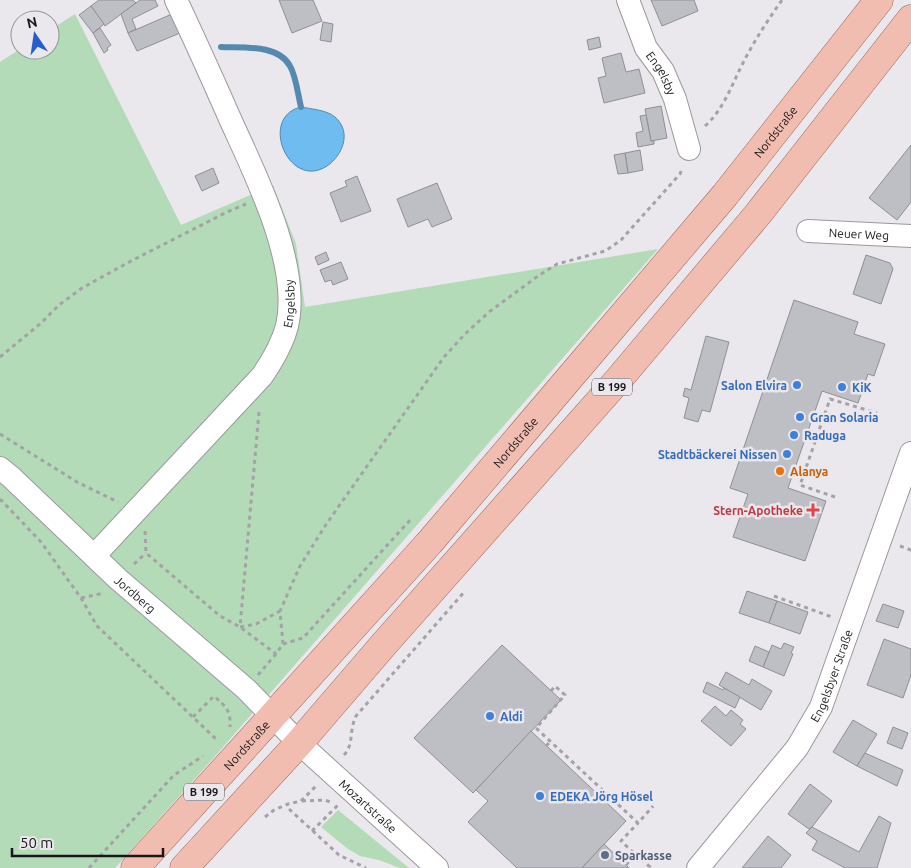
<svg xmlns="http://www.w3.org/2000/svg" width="911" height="868" font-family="Ubuntu,sans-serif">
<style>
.green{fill:#b3dbb7}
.water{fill:#6ebcf0;stroke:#548ab0}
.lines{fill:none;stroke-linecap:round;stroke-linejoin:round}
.stream{stroke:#548ab0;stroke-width:6}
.building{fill:#bebec5;stroke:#8f9096}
.minor-casing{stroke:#9c989e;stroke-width:24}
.primary-casing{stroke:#a0665a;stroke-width:29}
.path{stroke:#a5a2a7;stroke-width:3;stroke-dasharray:4 4;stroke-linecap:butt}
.minor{stroke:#fff;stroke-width:22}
.primary{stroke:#f2bdb1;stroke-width:28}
.shop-dot{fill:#3f7fe0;stroke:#eae7ed;stroke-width:2}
.food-dot{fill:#e8710a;stroke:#eae7ed;stroke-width:2}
.health-dot{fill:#e0444e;stroke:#eae7ed;stroke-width:2}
.service-dot{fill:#5c6f8a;stroke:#eae7ed;stroke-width:2}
.labels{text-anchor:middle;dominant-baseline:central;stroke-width:5;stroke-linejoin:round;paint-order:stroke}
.shield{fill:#eae7ed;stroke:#585559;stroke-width:1}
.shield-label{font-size:11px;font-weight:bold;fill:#191719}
.street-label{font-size:12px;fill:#191719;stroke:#eae7ed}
.shop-label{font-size:12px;font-weight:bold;fill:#366cbe;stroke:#eae7ed;text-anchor:start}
.food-label{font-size:12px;font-weight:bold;fill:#c56008;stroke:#eae7ed;text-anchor:start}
.health-label{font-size:12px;font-weight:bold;fill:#be3a42;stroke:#eae7ed;text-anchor:end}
.service-label{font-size:12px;font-weight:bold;fill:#4e5e75;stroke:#eae7ed;text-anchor:start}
</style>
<rect width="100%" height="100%" fill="#eae7ed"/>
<g class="green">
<path d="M75,14L181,225L273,185L296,244L305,307L658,249L217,754L115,868H0V62L20,49L50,50V30Z"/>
<path d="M338,810L409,868H400L379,860L360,856L348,849L321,827Z"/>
</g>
<path class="water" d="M301,107C311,109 327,110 335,117C352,132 343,155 327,166C289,191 258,117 301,107Z"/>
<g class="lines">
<path class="stream" d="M221,47C243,48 278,44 290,66C296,76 298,95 301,107"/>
</g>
<g class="building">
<path d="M99,0H133L136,3L105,26L91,6Z"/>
<path d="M140,0H155L158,6L132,19L136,29L128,33L121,14Z"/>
<path d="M279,0H313L322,21L292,33Z"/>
<path d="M651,0H694L698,11L662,26Z"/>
<path d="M91,6L104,24L93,33L79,15Z"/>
<path d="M172,14L180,33L137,51L128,33Z"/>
<path d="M323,22L333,24L331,42L320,40Z"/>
<path d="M100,28L111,45L107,48L108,50L104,53L93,33Z"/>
<path d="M599,37L601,47L589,50L587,40Z"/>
<path d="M621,53L626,72L639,69L645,93L604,103L598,78L606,76L602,58Z"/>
<path d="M661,106L667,138L651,141L645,109Z"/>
<path d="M646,115L651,141H654V144L638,147L636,133L643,131L640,116Z"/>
<path d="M911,145V202L897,220L869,198Z"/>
<path d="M640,150L643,170L628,173L625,153Z"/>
<path d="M625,153L628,173L618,174L614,155Z"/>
<path d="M213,168L219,183L202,191L195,176Z"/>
<path d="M357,176L371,211L341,222L330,193L347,186L345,181Z"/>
<path d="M437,183L452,219L432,227L428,219L408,227L397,199Z"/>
<path d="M326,252L329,260L318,265L315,257Z"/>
<path d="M866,255L890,263L893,269L881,304L853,294Z"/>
<path d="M341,262L348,279L333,285L331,280L325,282L320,270Z"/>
<path d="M794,300L858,322L854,334L885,344L874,376L868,374L858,403L822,391L788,488L826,501L805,561L733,537L748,494L730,488Z"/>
<path d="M706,336L729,342L710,412L702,410L698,422L684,418L689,398L683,396L685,388L691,390Z"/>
<path d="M747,591L777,601L769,623L739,613Z"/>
<path d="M777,601L808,612L800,634L769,623Z"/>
<path d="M883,604L904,611L898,628L876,621Z"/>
<path d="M884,639L911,649V675L903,698L867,685Z"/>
<path d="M784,643L794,647L791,653L793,654L784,676L763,667L772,645L781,649Z"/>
<path d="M502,645L561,700L473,793L414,738Z"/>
<path d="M755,646L769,652L763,667L749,661Z"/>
<path d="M726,672L749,685L752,679L772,691L761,710L719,685Z"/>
<path d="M707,682L723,690L724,688L740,697L735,708L703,692Z"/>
<path d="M715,706L726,716L731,710L743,720L740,724L746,729L731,746L701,721Z"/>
<path d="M853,720L877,734L857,766L833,752Z"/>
<path d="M893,727L908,733L902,749L887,743Z"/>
<path d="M531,731L626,821L582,868H517L468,822L488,801L476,790Z"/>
<path d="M865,753L903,770L897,786L857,766Z"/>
<path d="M810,784L832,801L812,827L809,829L788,814Z"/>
<path d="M879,816L891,823L877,868H845L812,850L817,841L806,833L812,827L859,852Z"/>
<path d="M768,836L791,855L781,868H742Z"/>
<path d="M604,844L626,865L629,868H582Z"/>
</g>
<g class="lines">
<g class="minor-casing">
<g id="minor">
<path id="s1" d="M628,0L646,48L663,71L675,99L689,149"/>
<path id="s2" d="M808,231L911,236"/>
<path id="s3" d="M0,468L11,477L118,579L246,689L299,743L437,868"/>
<path id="s4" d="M94,556L262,376C273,360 282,345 287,326C301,265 256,176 231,121C213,80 195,40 176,0"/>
<path id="s5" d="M698,868L797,748L821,707L911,453"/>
</g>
</g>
<g class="primary-casing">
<g id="primary">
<path id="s6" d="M135,868L430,542L725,195L879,0"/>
<path d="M184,868L299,743L385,643L619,379L758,214L911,19"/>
</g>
</g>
<g class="path">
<path d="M705,126C724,109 731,86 743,63C754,41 768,20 782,0"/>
<path d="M0,357L40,324L59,305L82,288L131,261L227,212L246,204"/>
<path d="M259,412L240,627L256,624L280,611"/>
<path d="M0,434L77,482L118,502"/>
<path d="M835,497L800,485L830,399L877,413"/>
<path d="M0,499L41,542L81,598L97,626L217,740"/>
<path d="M145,531L146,553L220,616L240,627L276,654"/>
<path d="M900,546L911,550"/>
<path d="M134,564L146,553"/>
<path d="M774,596L832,617"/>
<path d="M81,598L104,593"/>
<path d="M283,644L303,638L411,519"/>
<path d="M258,675L276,654L283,644L280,611L300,566L327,523L444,357L465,334L489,312L538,276L557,264L605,251L621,240L680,174L682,169"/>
<path d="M551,691L555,686L565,695L536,728L638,823L653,806"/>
<path d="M193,717L214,696C226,707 231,710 230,727"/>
<path d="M546,746L550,742"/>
<path d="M344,755C354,745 349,730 356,716L465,591"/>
<path d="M302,801L325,800L333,803"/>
<path d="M289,809L339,855L366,868"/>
<path d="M265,817L274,810L288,804L301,801L316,786"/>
<path d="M312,831L338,805"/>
<path d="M635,854L650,867V868"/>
<path d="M626,865L635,854L621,841L638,823"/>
<path d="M89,868L174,775L203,756"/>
</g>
<use href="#minor" class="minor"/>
<use href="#primary" class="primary"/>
</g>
<g class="shop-dot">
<circle cx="797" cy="385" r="5"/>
<circle cx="842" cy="387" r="5"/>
<circle cx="800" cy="417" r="5"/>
<circle cx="794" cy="435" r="5"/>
<circle cx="787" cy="454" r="5"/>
<circle cx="490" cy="716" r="5"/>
<circle cx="540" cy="796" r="5"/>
</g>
<circle class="food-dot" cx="780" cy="471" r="5"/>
<path class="health-dot" d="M810.5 502.5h5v5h5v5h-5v5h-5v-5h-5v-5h5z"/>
<circle class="service-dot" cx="605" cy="855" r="5"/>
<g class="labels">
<g class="shield">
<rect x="592" y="378.5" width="40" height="17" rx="4"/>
<rect x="184" y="783.5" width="40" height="17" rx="4"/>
</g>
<g class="shield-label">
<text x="612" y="387">B 199</text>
<text x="204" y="792">B 199</text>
</g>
<g class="street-label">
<text stroke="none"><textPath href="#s1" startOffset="81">Engelsby</textPath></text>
<text stroke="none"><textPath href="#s6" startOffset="976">Nordstraße</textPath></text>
<text stroke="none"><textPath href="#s2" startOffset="51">Neuer Weg</textPath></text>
<text stroke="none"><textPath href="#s4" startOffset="325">Engelsby</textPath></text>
<text stroke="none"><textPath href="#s6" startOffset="571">Nordstraße</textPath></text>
<text stroke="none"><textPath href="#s3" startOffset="185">Jordberg</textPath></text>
<text stroke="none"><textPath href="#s5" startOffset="236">Engelsbyer Straße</textPath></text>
<text stroke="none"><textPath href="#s6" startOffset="166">Nordstraße</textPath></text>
<text stroke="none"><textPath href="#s3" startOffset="500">Mozartstraße</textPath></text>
</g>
<g class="shop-label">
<text x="787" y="385" text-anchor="end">Salon Elvira</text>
<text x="852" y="387">KiK</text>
<text x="810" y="417">Gran Solaria</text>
<text x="804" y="435">Raduga</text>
<text x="777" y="454" text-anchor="end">Stadtbäckerei Nissen</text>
<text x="500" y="716">Aldi</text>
<text x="550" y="796">EDEKA Jörg Hösel</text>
</g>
<g class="food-label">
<text x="790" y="471">Alanya</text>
</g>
<g class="health-label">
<text x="803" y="510">Stern-Apotheke</text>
</g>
<g class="service-label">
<text x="615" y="855">Sparkasse</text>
</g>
</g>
<g transform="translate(35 35) rotate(347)"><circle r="24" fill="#eae7ed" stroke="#969498"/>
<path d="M0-4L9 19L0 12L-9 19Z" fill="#295cca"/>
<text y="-8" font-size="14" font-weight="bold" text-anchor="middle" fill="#191719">N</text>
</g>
<path d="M12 848v8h151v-8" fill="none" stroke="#191719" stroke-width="2.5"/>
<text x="20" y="848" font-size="15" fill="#191719" stroke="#eae7ed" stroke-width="4" paint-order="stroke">50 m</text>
</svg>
